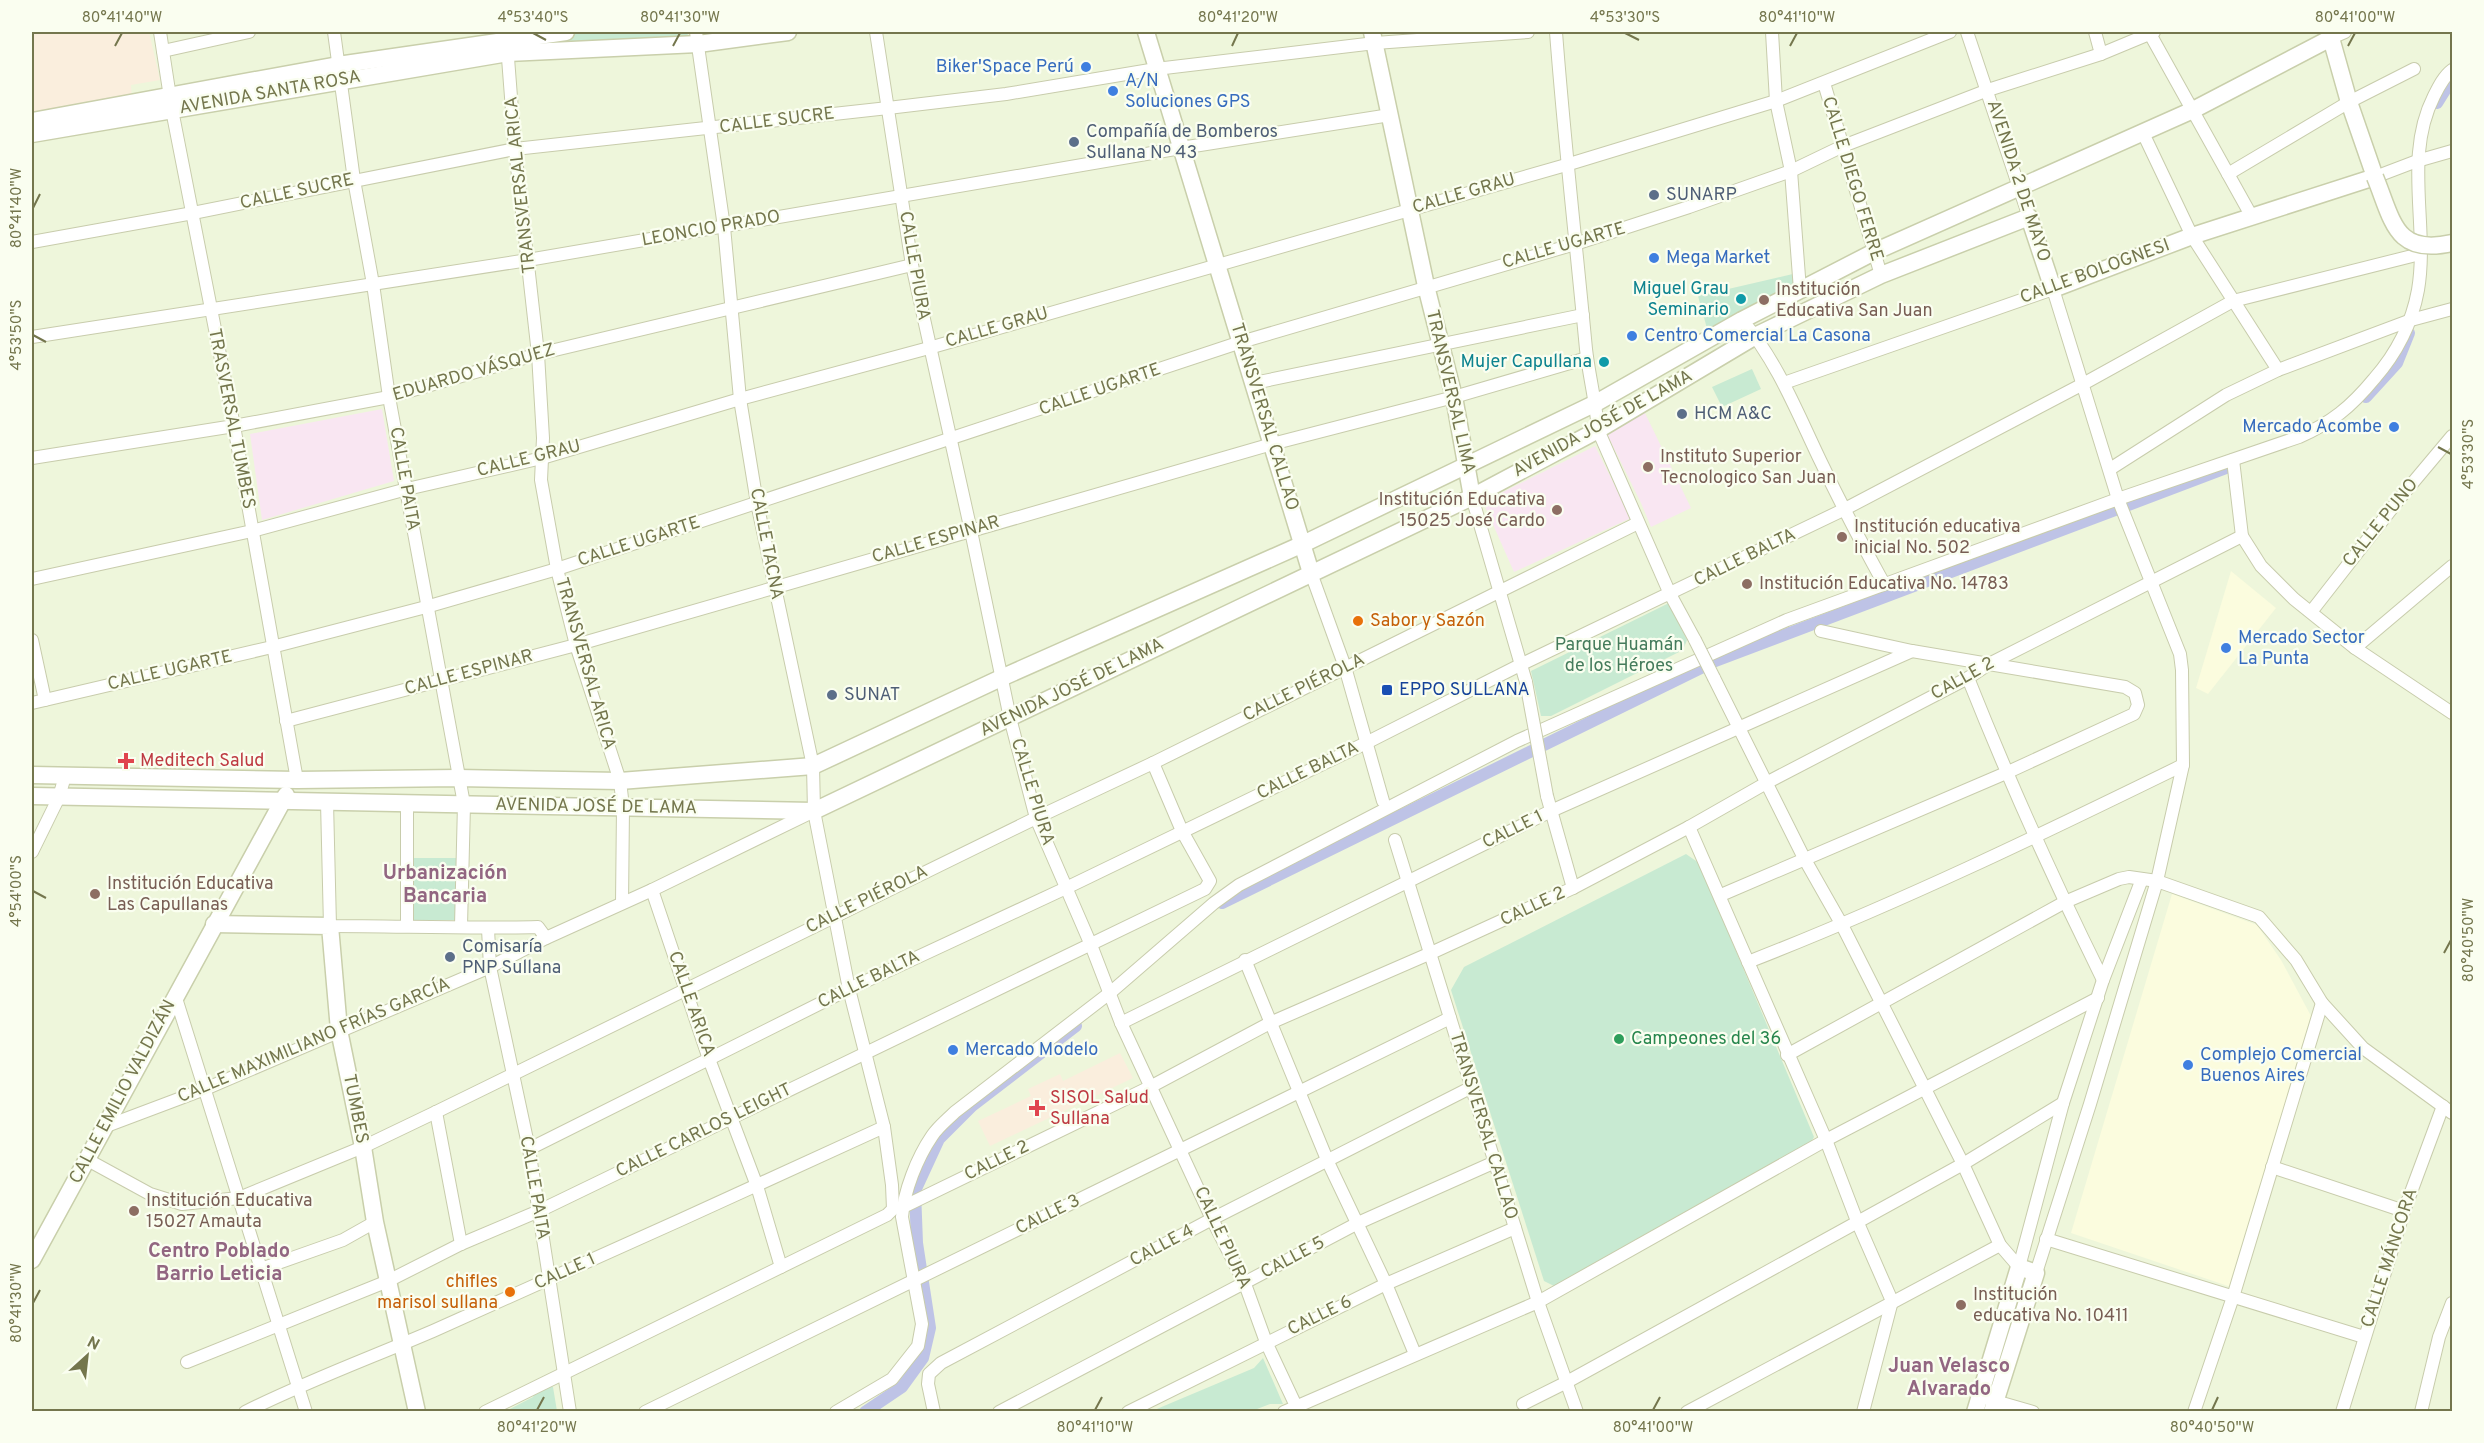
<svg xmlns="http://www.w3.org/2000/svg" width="2484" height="1443" font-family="Overpass,sans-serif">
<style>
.residential{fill:#eef6db}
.commercial{fill:#fbfcde}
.education{fill:#f9e6f2}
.medical{fill:#faeedd}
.green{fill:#c8ead2}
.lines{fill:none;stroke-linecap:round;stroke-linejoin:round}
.canal{stroke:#bec3e6;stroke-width:12}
.street-casing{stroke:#c8ccac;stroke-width:14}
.secondary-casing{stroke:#c9cfab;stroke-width:19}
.street{stroke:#fff;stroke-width:12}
.secondary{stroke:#fff;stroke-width:16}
.street-bridge-casing{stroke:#c8ccac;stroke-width:14;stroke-linecap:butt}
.secondary-bridge-casing{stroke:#c9cfab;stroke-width:19;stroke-linecap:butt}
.street-bridge{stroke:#fff;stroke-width:12}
.secondary-bridge{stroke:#fff;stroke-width:16}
.ticks{fill:none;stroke:#74764d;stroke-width:2}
.shop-dot{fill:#3f7fe0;stroke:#fafef0;stroke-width:2}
.service-dot{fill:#5c6f8a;stroke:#fafef0;stroke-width:2}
.culture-dot{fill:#0f9aa8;stroke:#fafef0;stroke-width:2}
.education-dot{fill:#8d6e63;stroke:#fafef0;stroke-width:2}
.food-dot{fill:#e8710a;stroke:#fafef0;stroke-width:2}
.transit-dot{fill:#1a4fb4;stroke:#fafef0;stroke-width:2}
.health-dot{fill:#e0444e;stroke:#fafef0;stroke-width:2}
.leisure-dot{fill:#2e9e5b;stroke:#fafef0;stroke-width:2}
.labels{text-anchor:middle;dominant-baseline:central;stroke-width:4.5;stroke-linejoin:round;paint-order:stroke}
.shop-label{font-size:18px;fill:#366cbe;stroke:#fafef0;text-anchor:start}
.street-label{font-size:18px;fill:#74764d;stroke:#fafef0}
.service-label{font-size:18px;fill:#4e5e75;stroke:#fafef0;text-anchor:start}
.culture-label{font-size:18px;fill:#0d838f;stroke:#fafef0;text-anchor:end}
.education-label{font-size:18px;fill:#785e54;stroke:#fafef0;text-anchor:start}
.food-label{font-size:18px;fill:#c56008;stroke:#fafef0;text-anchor:start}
.park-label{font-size:18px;fill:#457c5c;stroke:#fafef0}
.transit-label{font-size:18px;fill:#164399;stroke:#fafef0;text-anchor:start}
.health-label{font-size:18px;fill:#be3a42;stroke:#fafef0;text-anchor:start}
.leisure-label{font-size:18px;fill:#27864d;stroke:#fafef0;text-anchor:start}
.neighbourhood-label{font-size:20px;font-weight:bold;fill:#926681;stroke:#fafef0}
.neatline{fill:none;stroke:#74764d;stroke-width:2}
.ticks-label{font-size:15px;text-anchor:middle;fill:#74764d}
</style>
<rect width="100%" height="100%" fill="#f6fcea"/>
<rect class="residential" x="32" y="32" width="2420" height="1379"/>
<g class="commercial">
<path d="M2231,571L2276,608L2208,694L2196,688Z"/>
<path d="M2172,894L2257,925L2281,960L2311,1016L2231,1287L2071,1233Z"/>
</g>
<g class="education">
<path d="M382,409L394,481L262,520L250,434Z"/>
<path d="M1644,411L1691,508L1651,527L1641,503L1606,432Z"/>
<path d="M1595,446L1631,518L1514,572L1483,502Z"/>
</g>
<g class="medical">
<path d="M32,32H149L160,80L131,85L132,99L32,118Z"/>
<path d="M1120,1053L1133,1078L990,1146L978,1121L1031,1096L1028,1089L1060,1074L1063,1081Z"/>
</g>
<g class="green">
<path d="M582,32H687L690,42L523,49V41Z"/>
<path d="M1797,273L1800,290L1708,332L1698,296Z"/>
<path d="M1752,369L1761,389L1722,407L1712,387Z"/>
<path d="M1669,603L1687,640L1683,650L1551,716H1541L1531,671Z"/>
<path d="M1686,854L1699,863L1814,1137L1810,1144L1556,1287L1544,1281L1451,990L1464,967Z"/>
<path d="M408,858H458L459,920H409Z"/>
<path d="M1263,1358L1283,1404H1270L1252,1411H1152L1254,1368Z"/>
<path d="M545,1384L553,1387L557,1411L504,1412L533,1397L537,1389Z"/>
</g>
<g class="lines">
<g class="canal">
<path d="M2437,103L2452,79"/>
<path d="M2366,397L2397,363L2409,333"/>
<path d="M1222,903L1713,662L2229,467"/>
<path d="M865,1412L902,1387L923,1358L930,1328L917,1243L915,1191L939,1139L972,1106L1076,1026"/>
</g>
<g class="street-casing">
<g id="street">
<path d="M160,32L172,110L234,426L297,780"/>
<path d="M334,32L354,180L373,284L389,397L464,804L461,926"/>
<path d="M506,32L515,149L538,354L543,438L541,480L557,569L576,645L620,781L623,807L622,903"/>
<path d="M876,32L912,265L971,531L1010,718L1036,818L1091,945L1121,1023L1212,1219L1245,1284L1266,1342L1296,1406"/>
<path d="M1556,32C1564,138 1576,243 1586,349C1589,376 1596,402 1598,430L1670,594L1695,640"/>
<path d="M1772,32L1776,101L1791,171L1800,290"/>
<path d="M1967,32L2029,217"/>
<path d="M2095,32L2101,54"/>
<path d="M2329,33L2331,38L2345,32"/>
<path d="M2150,34L2252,217"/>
<path d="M163,51L249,32"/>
<path d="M1824,83L1881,275"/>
<path d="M2143,133L2192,236L2278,370"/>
<path d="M2228,174L2349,102L2414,69"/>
<path d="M2375,177L2417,161L2452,151"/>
<path d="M32,242L193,213L515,149L888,108L1006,94L1156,69L1375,43L1528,32"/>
<path d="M1742,320C1777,361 1797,412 1820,460C1840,502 1861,542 1883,582"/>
<path d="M32,337L528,260L1181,148L1390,115"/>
<path d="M1254,383L1583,315"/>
<path d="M1784,383L2053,289L2118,499L2180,654L2182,670L2183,765L2157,881L2090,1104L2036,1273"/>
<path d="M32,458L234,426L389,397L538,354L912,265"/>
<path d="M2233,460L2242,536L2261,566L2294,599L2355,648L2452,713"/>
<path d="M2110,469L2226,395L2278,370L2411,320L2452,309"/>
<path d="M1472,497L1526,682"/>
<path d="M1311,573L1345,667L1383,801"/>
<path d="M32,579L252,531L407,489L542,458L740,399L929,348L1566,165L1776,101L1950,32"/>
<path d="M2311,612L2400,498L2452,436"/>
<path d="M32,640L45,700"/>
<path d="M2355,648L2452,566"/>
<path d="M1714,678L1804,858L1842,925L1963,1164L2000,1245L2019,1267"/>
<path d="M1968,678C2009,781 2054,881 2103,980"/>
<path d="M32,703L272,647L426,607L557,569L1241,342L1575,244L1689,207L1791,171L1843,146L1988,90L2101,54L2154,32"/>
<path d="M286,721L576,645L1272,444L1454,397L1587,358"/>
<path d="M1547,796L1573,888"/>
<path d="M327,802L330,926C400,926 469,929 538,927L546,938"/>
<path d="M1689,827L1826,1140L1857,1221L1892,1301L1863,1412"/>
<path d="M1395,840L1538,1302L1577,1412"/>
<path d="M32,852L59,797L65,776"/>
<path d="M652,890L709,1059L757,1186L781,1267"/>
<path d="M1721,895L2006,773L2134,714L2138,705L2135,693L2125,687L1912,651L1821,631"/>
<path d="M407,926V803"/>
<path d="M488,929L490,967L529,1149L570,1412"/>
<path d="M1245,960L1328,1162L1386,1284L1415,1354"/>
<path d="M1748,962C1897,904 2040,835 2183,765"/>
<path d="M175,995L306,1412"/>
<path d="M1121,1023L1551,811L1912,651"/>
<path d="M1787,1055L2065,902L2119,879L2129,877L2157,881L2259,917L2296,960L2322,1003L2363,1048L2452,1113"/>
<path d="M436,1112L461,1244"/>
<path d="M104,1127L205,1089L490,967L546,938L652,890L812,812"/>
<path d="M529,1149L849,989L1066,888L1366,743L1522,664L1843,510L2083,384L2233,301L2420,254"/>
<path d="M86,1159L150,1194L182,1204L239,1198L363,1147L436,1112L1036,818L1153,763L1638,523"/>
<path d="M2272,1167L2404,1211"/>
<path d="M903,1207L1150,1087L1270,1023L1431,953L1573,888L1689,827L1768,782L1968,678L1989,664L2242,536"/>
<path d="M2046,1239L2364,1337"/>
<path d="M2019,1267L2063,1103L2103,980L2142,879"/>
<path d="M261,1269L343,1240L375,1222"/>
<path d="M187,1362L388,1281L461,1244L539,1211L1205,889L1210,881L1182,831L1153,763"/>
<path d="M1988,1399L2033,1412"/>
<path d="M1523,1404L1565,1383L1963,1164L2063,1103"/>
<path d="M245,1412C307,1381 370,1358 433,1331C584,1264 734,1196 884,1127"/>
<path d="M485,1412L887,1215L893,1209L892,1185L884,1127L849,989L814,811L813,766L757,503L740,399L724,227L696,32"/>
<path d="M645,1412L1450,1018"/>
<path d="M836,1412L892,1379L918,1346L922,1324L902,1217C904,1191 917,1158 932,1136C938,1127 947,1120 955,1112L1111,992L1214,903L1239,885L1517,741L1787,620L2118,499L2299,437C2331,423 2351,407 2374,379C2396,354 2412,323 2418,290C2429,225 2403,157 2434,96C2439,86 2444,76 2452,70"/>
<path d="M934,1412L928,1384L929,1374L941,1363L1212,1219L1472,1087"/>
<path d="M999,1412L1358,1223L1495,1162"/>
<path d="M1128,1412L1386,1284L1515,1228"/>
<path d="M1284,1412L1538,1302L1826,1140L2098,998"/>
<path d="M1687,1412L2000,1245"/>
<path d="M2194,1412L2233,1297L2322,1003"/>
<path d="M2342,1412L2404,1211L2443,1106"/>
<path d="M2421,1412L2439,1337L2452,1303"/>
</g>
</g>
<g class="secondary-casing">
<g id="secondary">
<path d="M1146,32L1311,573"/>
<path d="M1372,32L1426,286L1454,397L1472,497"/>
<path d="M32,121L338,65L566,32"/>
<path d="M32,134L508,53L698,44L788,32"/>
<path d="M32,775L297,780L458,778L620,781L813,766L1001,678L1303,544L1596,403L1742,320L1874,252L2193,110L2331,38L2349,102L2375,177L2192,236L2053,289L2029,217L1881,275L1759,334L1598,430L1472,497L814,811L32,796"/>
<path d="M214,924L330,926L339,1030L363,1147L375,1222L417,1412"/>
<path d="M32,1260L286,795"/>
<path d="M1975,1412L2019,1267L2036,1273L1992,1412"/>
</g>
</g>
<use href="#street" class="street"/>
<use href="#secondary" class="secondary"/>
<g class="street-bridge-casing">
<g id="street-bridge">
<path d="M1695,640L1714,678"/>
<path d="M1526,682L1547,796"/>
</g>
</g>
<g class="secondary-bridge-casing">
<path id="secondary-bridge" d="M2375,177C2393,221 2395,256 2452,243"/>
</g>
<use href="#street-bridge" class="street-bridge"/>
<use href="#secondary-bridge" class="secondary-bridge"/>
</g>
<path class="ticks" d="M533,33L546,40M1625,33L1639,40M115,46L122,33M673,46L680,33M1232,46L1238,33M1790,46L1797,33M2348,46L2355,33M33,208L40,194M33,335L46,342M2438,447L2451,454M33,891L46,898M2444,953L2451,940M33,1303L40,1290M537,1410L544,1397M1095,1410L1102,1397M1653,1410L1660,1397M2212,1410L2218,1397"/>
<g class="shop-dot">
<circle cx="1086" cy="67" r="6"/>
<circle cx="1113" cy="91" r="6"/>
<circle cx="1654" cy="258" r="6"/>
<circle cx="1632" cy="336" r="6"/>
<circle cx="2394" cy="427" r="6"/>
<circle cx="2226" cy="648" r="6"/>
<circle cx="953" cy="1050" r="6"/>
<circle cx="2188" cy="1065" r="6"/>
</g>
<g class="service-dot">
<circle cx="1074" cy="142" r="6"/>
<circle cx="1654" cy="195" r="6"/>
<circle cx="1682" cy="414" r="6"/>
<circle cx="832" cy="695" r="6"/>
<circle cx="450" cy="957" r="6"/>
</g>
<g class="culture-dot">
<circle cx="1741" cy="299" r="6"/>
<circle cx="1604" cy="362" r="6"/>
</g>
<g class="education-dot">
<circle cx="1764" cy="300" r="6"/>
<circle cx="1648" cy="467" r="6"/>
<circle cx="1557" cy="510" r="6"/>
<circle cx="1842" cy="537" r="6"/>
<circle cx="1747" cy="584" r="6"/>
<circle cx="95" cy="894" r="6"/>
<circle cx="134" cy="1211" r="6"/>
<circle cx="1961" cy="1305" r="6"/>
</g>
<g class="food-dot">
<circle cx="1358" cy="621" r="6"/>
<circle cx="510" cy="1292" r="6"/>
</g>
<rect class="transit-dot" x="1381" y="684" width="12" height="12" rx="3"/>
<g class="health-dot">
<path d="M123 752h6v6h6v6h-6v6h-6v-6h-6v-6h6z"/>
<path d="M1034 1099h6v6h6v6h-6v6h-6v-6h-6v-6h6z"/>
</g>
<circle class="leisure-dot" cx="1619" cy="1039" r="6"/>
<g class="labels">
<g class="shop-label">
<text x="1074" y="67" text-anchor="end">Biker'Space Perú</text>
<text x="1125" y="81">A/N<tspan x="1125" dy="21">Soluciones GPS</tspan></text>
<text x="1666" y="258">Mega Market</text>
<text x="1644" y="336">Centro Comercial La Casona</text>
<text x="2382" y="427" text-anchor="end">Mercado Acombe</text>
<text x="2238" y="638">Mercado Sector<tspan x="2238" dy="21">La Punta</tspan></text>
<text x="965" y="1050">Mercado Modelo</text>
<text x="2200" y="1055">Complejo Comercial<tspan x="2200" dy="21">Buenos Aires</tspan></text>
</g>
<g class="street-label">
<text transform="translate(270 93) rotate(-10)">AVENIDA SANTA ROSA</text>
<text transform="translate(777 121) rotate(-7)">CALLE SUCRE</text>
<text transform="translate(1852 179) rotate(73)">CALLE DIEGO FERRE</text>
<text transform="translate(2018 181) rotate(72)">AVENIDA 2 DE MAYO</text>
<text transform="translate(521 185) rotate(-96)">TRANSVERSAL ARICA</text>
<text transform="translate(297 192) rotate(-12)">CALLE SUCRE</text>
<text transform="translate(1464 194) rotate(-16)">CALLE GRAU</text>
<text transform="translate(711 229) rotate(-10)">LEONCIO PRADO</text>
<text transform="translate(1564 246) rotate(-16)">CALLE UGARTE</text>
<text transform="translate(914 266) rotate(80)">CALLE PIURA</text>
<text transform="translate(2095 272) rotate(-20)">CALLE BOLOGNESI</text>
<text transform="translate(997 328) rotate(-16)">CALLE GRAU</text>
<text transform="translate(474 373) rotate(-16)">EDUARDO VÁSQUEZ</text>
<text transform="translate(1100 390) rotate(-19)">CALLE UGARTE</text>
<text transform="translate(1450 392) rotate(77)">TRANSVERSAL LIMA</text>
<text transform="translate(1264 417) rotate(73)">TRANSVERSAL CALLAO</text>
<text transform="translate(231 419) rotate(79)">TRASVERSAL TUMBES</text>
<text transform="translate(1603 424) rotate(-29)">AVENIDA JOSÉ DE LAMA</text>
<text transform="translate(529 459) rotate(-14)">CALLE GRAU</text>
<text transform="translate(404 479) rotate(80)">CALLE PAITA</text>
<text transform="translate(2381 523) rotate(-51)">CALLE PUNO</text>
<text transform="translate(936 540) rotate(-16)">CALLE ESPINAR</text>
<text transform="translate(639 542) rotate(-18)">CALLE UGARTE</text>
<text transform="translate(766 544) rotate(79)">CALLE TACNA</text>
<text transform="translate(1745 558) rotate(-26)">CALLE BALTA</text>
<text transform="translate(585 664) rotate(74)">TRANSVERSAL ARICA</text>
<text transform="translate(170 671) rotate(-13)">CALLE UGARTE</text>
<text transform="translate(469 673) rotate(-15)">CALLE ESPINAR</text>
<text transform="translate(1963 679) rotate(-29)">CALLE 2</text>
<text transform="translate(1072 688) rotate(-26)">AVENIDA JOSÉ DE LAMA</text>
<text transform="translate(1304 688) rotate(-26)">CALLE PIÉROLA</text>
<text transform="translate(1308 771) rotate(-26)">CALLE BALTA</text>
<text transform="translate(1032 792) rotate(73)">CALLE PIURA</text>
<text transform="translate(596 807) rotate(1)">AVENIDA JOSÉ DE LAMA</text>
<text transform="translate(1513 830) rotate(-26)">CALLE 1</text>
<text transform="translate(867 900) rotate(-26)">CALLE PIÉROLA</text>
<text transform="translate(1533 907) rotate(-25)">CALLE 2</text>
<text transform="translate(869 980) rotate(-26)">CALLE BALTA</text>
<text transform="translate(691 1004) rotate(71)">CALLE ARICA</text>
<text transform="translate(314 1041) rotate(-23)">CALLE MAXIMILIANO FRÍAS GARCÍA</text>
<text transform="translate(123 1092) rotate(-62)">CALLE EMILIO VALDIZÁN</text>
<text transform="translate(355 1109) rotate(79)">TUMBES</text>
<text transform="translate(1483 1126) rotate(73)">TRANSVERSAL CALLAO</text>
<text transform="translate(704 1131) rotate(-26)">CALLE CARLOS LEIGHT</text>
<text transform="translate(997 1161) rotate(-26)">CALLE 2</text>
<text transform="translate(534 1188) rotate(80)">CALLE PAITA</text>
<text transform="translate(1048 1215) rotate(-26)">CALLE 3</text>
<text transform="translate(1222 1238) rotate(65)">CALLE PIURA</text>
<text transform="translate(1162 1246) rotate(-28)">CALLE 4</text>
<text transform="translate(1293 1258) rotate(-28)">CALLE 5</text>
<text transform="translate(2390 1258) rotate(-72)">CALLE MÁNCORA</text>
<text transform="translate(565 1272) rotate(-24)">CALLE 1</text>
<text transform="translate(1320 1316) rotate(-26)">CALLE 6</text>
</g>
<g class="service-label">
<text x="1086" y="132">Compañía de Bomberos<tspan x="1086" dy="21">Sullana Nº 43</tspan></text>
<text x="1666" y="195">SUNARP</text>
<text x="1694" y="414">HCM A&amp;C</text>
<text x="844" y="695">SUNAT</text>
<text x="462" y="947">Comisaría<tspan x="462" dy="21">PNP Sullana</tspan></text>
</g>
<g class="culture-label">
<text x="1729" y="289">Miguel Grau<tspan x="1729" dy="21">Seminario</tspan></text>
<text x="1592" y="362">Mujer Capullana</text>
</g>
<g class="education-label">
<text x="1776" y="290">Institución<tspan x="1776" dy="21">Educativa San Juan</tspan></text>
<text x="1660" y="457">Instituto Superior<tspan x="1660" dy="21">Tecnologico San Juan</tspan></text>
<text x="1545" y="500" text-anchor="end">Institución Educativa<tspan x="1545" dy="21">15025 José Cardo</tspan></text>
<text x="1854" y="527">Institución educativa<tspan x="1854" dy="21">inicial No. 502</tspan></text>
<text x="1759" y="584">Institución Educativa No. 14783</text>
<text x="107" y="884">Institución Educativa<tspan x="107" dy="21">Las Capullanas</tspan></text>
<text x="146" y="1201">Institución Educativa<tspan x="146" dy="21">15027 Amauta</tspan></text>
<text x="1973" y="1295">Institución<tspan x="1973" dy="21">educativa No. 10411</tspan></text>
</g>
<g class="food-label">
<text x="1370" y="621">Sabor y Sazón</text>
<text x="498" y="1282" text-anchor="end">chifles<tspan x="498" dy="21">marisol sullana</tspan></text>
</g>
<g class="park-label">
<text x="1619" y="645">Parque Huamán<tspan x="1619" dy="21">de los Héroes</tspan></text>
</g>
<g class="transit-label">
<text x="1399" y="690">EPPO SULLANA</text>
</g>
<g class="health-label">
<text x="140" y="761">Meditech Salud</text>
<text x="1050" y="1098">SISOL Salud<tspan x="1050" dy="21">Sullana</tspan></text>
</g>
<g class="leisure-label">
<text x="1631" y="1039">Campeones del 36</text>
</g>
<g class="neighbourhood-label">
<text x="445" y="874">Urbanización<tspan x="445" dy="23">Bancaria</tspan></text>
<text x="219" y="1252">Centro Poblado<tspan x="219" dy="23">Barrio Leticia</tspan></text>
<text x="1949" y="1367">Juan Velasco<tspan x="1949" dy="23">Alvarado</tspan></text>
</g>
</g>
<rect width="2484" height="1443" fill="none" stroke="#fafef0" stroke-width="66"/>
<g transform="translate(87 1356) rotate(27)" stroke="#fafef0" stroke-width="4.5" paint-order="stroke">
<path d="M0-4.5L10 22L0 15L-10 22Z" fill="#74764d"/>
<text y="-9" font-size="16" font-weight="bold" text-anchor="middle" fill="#74764d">N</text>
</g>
<rect x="33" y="33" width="2418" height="1377" class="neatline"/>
<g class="ticks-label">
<text x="122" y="22">80°41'40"W</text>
<text x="533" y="22">4°53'40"S</text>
<text x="680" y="22">80°41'30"W</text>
<text x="1238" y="22">80°41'20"W</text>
<text x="1625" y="22">4°53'30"S</text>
<text x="1797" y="22">80°41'10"W</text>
<text x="2355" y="22">80°41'00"W</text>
<text transform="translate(16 208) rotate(-90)" y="5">80°41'40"W</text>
<text transform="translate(16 335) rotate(-90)" y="5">4°53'50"S</text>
<text transform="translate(2468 454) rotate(-90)" y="5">4°53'30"S</text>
<text transform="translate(16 891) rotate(-90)" y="5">4°54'00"S</text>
<text transform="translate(2468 940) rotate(-90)" y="5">80°40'50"W</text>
<text transform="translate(16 1303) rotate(-90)" y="5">80°41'30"W</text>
<text x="537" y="1432">80°41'20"W</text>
<text x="1095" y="1432">80°41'10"W</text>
<text x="1653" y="1432">80°41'00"W</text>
<text x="2212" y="1432">80°40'50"W</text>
</g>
</svg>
